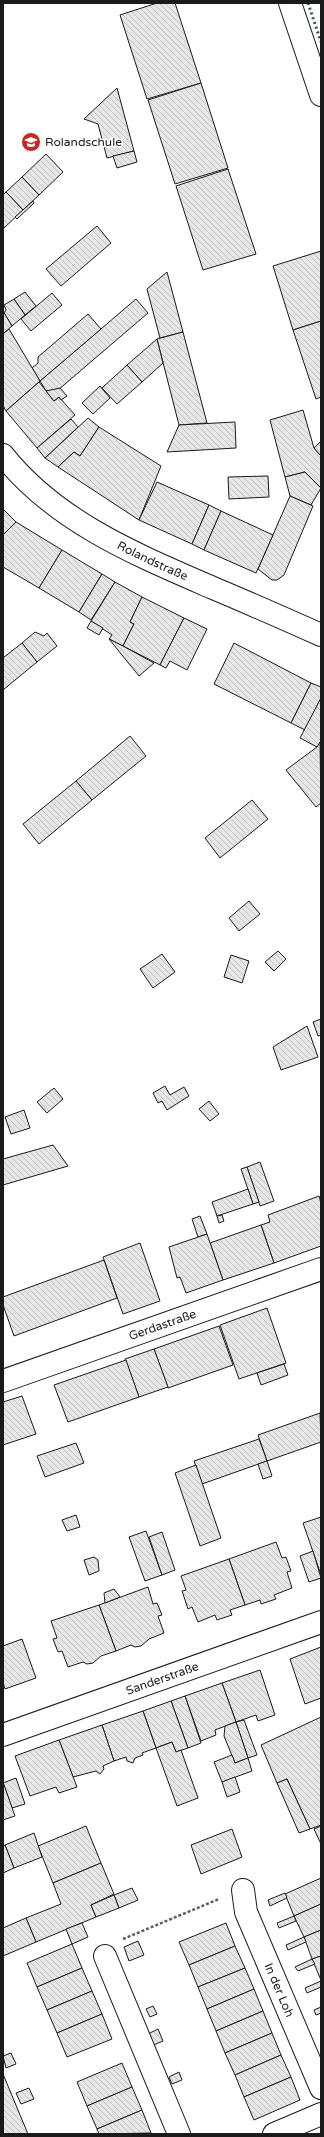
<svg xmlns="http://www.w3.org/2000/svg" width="324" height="2137" font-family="'Varela Round',sans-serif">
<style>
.building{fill:url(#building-back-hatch);stroke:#1a1a1a}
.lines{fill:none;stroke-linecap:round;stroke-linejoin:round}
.street-casing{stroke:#1a1a1a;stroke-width:24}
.path{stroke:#5f5f5f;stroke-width:2.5;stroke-dasharray:3 2;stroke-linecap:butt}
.street{stroke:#fff;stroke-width:22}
.hedge{stroke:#2b5a34;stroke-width:3;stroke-dasharray:2 3;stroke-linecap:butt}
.labels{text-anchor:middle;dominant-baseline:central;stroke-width:3;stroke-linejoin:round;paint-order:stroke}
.poi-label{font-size:12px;fill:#1a1a1a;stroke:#fff;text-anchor:start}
.street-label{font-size:12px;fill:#1a1a1a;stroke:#fff}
</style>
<defs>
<pattern id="building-back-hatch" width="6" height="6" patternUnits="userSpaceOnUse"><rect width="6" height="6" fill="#e6e6e6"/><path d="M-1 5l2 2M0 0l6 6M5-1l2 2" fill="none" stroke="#c5c5c5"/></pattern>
</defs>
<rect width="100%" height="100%" fill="#fff"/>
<g class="building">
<path d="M157,3H175L201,83L147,99L120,15Z"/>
<path d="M201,83L228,168L175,184L148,100Z"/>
<path d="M117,88L134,151L107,158L98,124L84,119Z"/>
<path d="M134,151L137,162L117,168L113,156Z"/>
<path d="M46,154L63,172L39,195L22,177Z"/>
<path d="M228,169L256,254L203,270L176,186Z"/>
<path d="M22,177L39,195L23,210L6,192Z"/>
<path d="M6,192L23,210L3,229V195Z"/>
<path d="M33,201L34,203L17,219L15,217Z"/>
<path d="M97,226L111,243L61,286L46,269Z"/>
<path d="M321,251V321L293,330L273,266Z"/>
<path d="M167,272L183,332L160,338L147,289Z"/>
<path d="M25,292L36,306L25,315L14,299Z"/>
<path d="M52,293L62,305L31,331L21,319Z"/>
<path d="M14,299L25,315L12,326L4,313L6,310L4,305Z"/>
<path d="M136,299L148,313L58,390L46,391L40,381Z"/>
<path d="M3,311L12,326L3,334Z"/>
<path d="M88,314L101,329L40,381L32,368L38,363V357Z"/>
<path d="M321,321V397L316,399L293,330Z"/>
<path d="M9,329L40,381L6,411L3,406V334Z"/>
<path d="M183,332L207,423L179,425L157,339Z"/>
<path d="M157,339L163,363L142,382L127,365Z"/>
<path d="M127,365L142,382L117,404L102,388Z"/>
<path d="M39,382L54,401L59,397L75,415L37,448L6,411Z"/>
<path d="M100,386L110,398L93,414L82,403Z"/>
<path d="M60,388L67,396L61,400L59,397L54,401L46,391Z"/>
<path d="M303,410L314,448L321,456V488L305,472L285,477L270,420Z"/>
<path d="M88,418L99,427L80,456L74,452L58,467L45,458Z"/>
<path d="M71,419L78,427L45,458L37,448Z"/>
<path d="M235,422L236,448L167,452L179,425Z"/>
<path d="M99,427L161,466L139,520L58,467L74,452L80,456Z"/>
<path d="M321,441V456L314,448Z"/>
<path d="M305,472L321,488L311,505L290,496L285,477Z"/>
<path d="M268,476L269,497L229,499L228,477Z"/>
<path d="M157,482L209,505L192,544L139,520Z"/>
<path d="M290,496L313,506L284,575L277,580H272L258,569Z"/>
<path d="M209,505L221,511L204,550L192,544Z"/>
<path d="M3,509L16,522L3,535Z"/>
<path d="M221,511L273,535L256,573L204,550Z"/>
<path d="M16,522L62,550L39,588L3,567V535Z"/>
<path d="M62,550L102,574L79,612L39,588Z"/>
<path d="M102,574L115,582L91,620L79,612Z"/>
<path d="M115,582L142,597L130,622L134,624L123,646L109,639L112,635L91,621Z"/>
<path d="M142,597L184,618L160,665L123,646L134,624L130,622Z"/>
<path d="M184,618L207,629L187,670L170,661L166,668L160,665Z"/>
<path d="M91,621L103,628L99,635L87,628Z"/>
<path d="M35,632L44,636L47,633L57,646L37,662L22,643Z"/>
<path d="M109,639L123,646L154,663L139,676Z"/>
<path d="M22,643L37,662L3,690V658Z"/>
<path d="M234,643L311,683L291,723L214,684Z"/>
<path d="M311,683L321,687V698L305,730L291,723Z"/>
<path d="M321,698V743L317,747L300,738Z"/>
<path d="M130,736L146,756L92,800L76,781Z"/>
<path d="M320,742L321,803L316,807L286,770L317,747Z"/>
<path d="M76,781L92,800L39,844L23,824Z"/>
<path d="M252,800L268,819L220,858L205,838Z"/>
<path d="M249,901L260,914L239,931L229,918Z"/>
<path d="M278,951L286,959L274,971L265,962Z"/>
<path d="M162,954L175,972L153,988L140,969Z"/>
<path d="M231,955L249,961L242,983L224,977Z"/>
<path d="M321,1019V1035L318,1036L313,1022Z"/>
<path d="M307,1026L318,1057L281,1070L273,1047Z"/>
<path d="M165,1086L170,1095L184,1087L189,1096L167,1110L162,1101L158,1103L153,1093Z"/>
<path d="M54,1088L63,1099L47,1113L37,1102Z"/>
<path d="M209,1101L219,1114L210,1121L199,1109Z"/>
<path d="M24,1110L30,1128L11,1134L5,1117Z"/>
<path d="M53,1145L68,1166L3,1185V1159Z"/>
<path d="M260,1162L274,1201L260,1206L247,1167Z"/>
<path d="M247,1167L259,1202L253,1204L241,1169Z"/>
<path d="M248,1189L253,1204L217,1216L212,1202Z"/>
<path d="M319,1196L321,1203V1246L274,1263L261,1225L270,1222L268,1215Z"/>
<path d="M222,1215L224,1221L219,1223L217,1216Z"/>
<path d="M200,1216L207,1234L198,1237L192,1219Z"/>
<path d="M261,1225L274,1263L223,1280L210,1243Z"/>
<path d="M207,1234L223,1280L186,1293L180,1277L177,1278L169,1247Z"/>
<path d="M140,1243L160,1301L123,1314L103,1257Z"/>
<path d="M104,1260L117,1298L14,1336L3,1305V1297Z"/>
<path d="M267,1308L286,1363L239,1379L220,1325Z"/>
<path d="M219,1326L233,1365L168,1388L154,1349Z"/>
<path d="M154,1349L168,1387L139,1397L125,1359Z"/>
<path d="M126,1360L139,1397L68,1422L54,1385Z"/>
<path d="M284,1364L288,1375L261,1385L257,1373Z"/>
<path d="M22,1396L36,1434L3,1445V1402Z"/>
<path d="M320,1413L321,1442L267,1461L258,1435Z"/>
<path d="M259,1439L267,1461L202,1484L194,1461Z"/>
<path d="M76,1443L84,1463L45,1477L37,1456Z"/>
<path d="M267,1461L272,1476L263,1479L258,1464Z"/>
<path d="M196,1465L221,1538L200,1546L175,1473Z"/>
<path d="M76,1515L80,1527L67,1531L62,1520Z"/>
<path d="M321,1517V1575L303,1523Z"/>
<path d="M146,1531L162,1575L145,1581L129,1537Z"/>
<path d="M162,1532L175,1570L162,1575L149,1537Z"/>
<path d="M276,1542L282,1558L286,1557L291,1571L287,1572L292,1588L274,1595L276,1599L261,1604L260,1600L245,1605L229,1559Z"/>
<path d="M313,1551L321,1578L309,1582L300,1556Z"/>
<path d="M94,1557L98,1560L99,1571L89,1575L84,1560Z"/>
<path d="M229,1559L245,1605L230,1610L232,1615L217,1620L215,1615L198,1622L192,1607L188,1609L182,1591L186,1590L181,1576Z"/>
<path d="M148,1587L153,1604L157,1603L162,1615L158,1616L164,1633L149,1639L141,1646L135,1647L131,1645L116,1651L99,1605Z"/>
<path d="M114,1589L120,1597L105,1603L104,1593Z"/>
<path d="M99,1605L116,1651L101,1656L93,1663L87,1664L83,1662L68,1667L62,1651L58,1652L53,1639L57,1638L51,1621Z"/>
<path d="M22,1639L36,1678L5,1689L3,1683V1646Z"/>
<path d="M321,1647V1698L305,1704L290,1659Z"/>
<path d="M260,1670L275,1715L258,1721L256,1715L236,1722L222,1683Z"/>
<path d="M222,1683L236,1722L215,1730L216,1735L201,1741L185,1696Z"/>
<path d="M185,1696L201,1743L188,1748L171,1701Z"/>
<path d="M171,1701L188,1748L176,1752L172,1742L156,1748L143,1711Z"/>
<path d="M143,1711L156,1748L142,1753L143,1755L135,1758L133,1763L127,1761L126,1757L114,1761L102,1725Z"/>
<path d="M321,1717V1825L310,1829L287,1779L277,1783L261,1745Z"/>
<path d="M244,1720L257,1755L248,1758L236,1722Z"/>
<path d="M236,1722L248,1758L235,1763L224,1736L225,1726Z"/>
<path d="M102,1725L114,1761L103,1766L104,1769L100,1774L96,1771L73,1777L59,1740Z"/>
<path d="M59,1740L77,1787L59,1793L56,1787L30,1796L15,1756Z"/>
<path d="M172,1742L176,1752L181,1750L198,1798L177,1806L156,1748Z"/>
<path d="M232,1755L235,1763L248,1758L252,1771L222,1782L214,1762Z"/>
<path d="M235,1777L240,1792L227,1797L222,1782Z"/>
<path d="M16,1778L25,1804L12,1808L3,1783Z"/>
<path d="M287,1779L310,1829L299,1833L277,1783Z"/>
<path d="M3,1782L15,1816L3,1820Z"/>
<path d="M86,1826L101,1863L53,1883L38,1846Z"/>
<path d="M321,1826V1844L314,1829Z"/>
<path d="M232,1829L242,1857L201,1874L191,1845Z"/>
<path d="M34,1833L42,1857L14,1868L5,1845Z"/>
<path d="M5,1845L14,1868L3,1873V1846Z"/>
<path d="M101,1863L114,1894L91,1905L96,1917L36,1942L26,1918L61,1904L53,1883Z"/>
<path d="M321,1878V1904L294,1916L285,1894Z"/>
<path d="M132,1888L138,1900L119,1908L114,1895Z"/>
<path d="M285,1893L287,1898L270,1906L268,1900Z"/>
<path d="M114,1895L119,1908L96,1917L91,1905Z"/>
<path d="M321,1904V1930L304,1937L294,1916Z"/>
<path d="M294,1916L296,1921L279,1928L277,1923Z"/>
<path d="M26,1918L36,1942L3,1956V1928Z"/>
<path d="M82,1923L88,1937L72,1944L66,1929Z"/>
<path d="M226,1923L235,1946L189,1965L179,1942Z"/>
<path d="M321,1930V1956L312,1959L304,1937Z"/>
<path d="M304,1937L306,1942L288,1950L286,1945Z"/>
<path d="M138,1941L144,1955L129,1961L124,1947Z"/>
<path d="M72,1944L82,1968L37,1987L27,1963Z"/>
<path d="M235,1946L245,1968L198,1987L189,1965Z"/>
<path d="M321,1956V1980L312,1959Z"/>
<path d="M312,1959L315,1964L298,1971L295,1967Z"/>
<path d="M82,1968L92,1991L47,2010L37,1987Z"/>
<path d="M245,1968L254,1989L207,2009L198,1987Z"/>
<path d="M321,1981V1987L307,1993L305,1988Z"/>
<path d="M254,1989L263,2011L216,2031L207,2009Z"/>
<path d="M92,1991L102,2014L57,2033L47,2010Z"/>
<path d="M153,2006L157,2014L150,2017L146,2009Z"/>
<path d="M321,2007V2013L316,2015L314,2010Z"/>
<path d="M263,2011L272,2033L225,2053L216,2031Z"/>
<path d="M102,2014L112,2039L67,2057L57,2033Z"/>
<path d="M158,2029L163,2041L151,2046L146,2035Z"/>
<path d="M272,2033L281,2055L235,2075L225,2053Z"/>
<path d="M11,2053L16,2064L6,2068L3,2056Z"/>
<path d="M281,2055L291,2077L244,2097L235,2075Z"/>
<path d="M122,2063L132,2087L87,2106L77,2082Z"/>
<path d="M179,2072L182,2080L172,2084L169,2077Z"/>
<path d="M3,2074L28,2134H3Z"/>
<path d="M291,2077L300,2100L254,2120L244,2097Z"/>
<path d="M132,2087L142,2110L97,2129L87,2106Z"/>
<path d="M29,2088L34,2099L21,2104L16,2093Z"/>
<path d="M142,2110L151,2133L99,2134L97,2129Z"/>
</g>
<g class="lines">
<g class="street-casing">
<g id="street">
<path d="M290,3L321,95"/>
<path id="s1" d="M3,455C56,522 137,555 213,588C249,603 285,619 321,635"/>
<path id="s2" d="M3,1381L321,1269"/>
<path id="s3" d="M3,1735L321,1622"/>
<path id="s4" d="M243,1890L246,1912L321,2088"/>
<path d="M105,1956L179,2134"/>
<path d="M274,2134L321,2114"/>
</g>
</g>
<path class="path" d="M123,1939L219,1899"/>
<use href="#street" class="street"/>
<path class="hedge" d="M308,3L321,42"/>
</g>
<defs>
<g id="school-disc" transform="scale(1)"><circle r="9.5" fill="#c62828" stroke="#fff"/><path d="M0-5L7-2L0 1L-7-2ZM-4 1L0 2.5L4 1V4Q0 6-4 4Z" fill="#fff"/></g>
</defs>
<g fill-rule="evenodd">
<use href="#school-disc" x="31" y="142"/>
</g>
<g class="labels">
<g class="poi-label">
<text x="45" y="142">Rolandschule</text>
</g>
<g class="street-label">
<text stroke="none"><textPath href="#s1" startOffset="185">Rolandstraße</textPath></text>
<text stroke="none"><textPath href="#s2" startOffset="169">Gerdastraße</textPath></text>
<text stroke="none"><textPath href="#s3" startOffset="169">Sanderstraße</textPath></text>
<text stroke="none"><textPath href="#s4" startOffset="107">In der Loh</textPath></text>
</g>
</g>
<rect width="324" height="2137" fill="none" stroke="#1a1a1a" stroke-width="8"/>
</svg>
